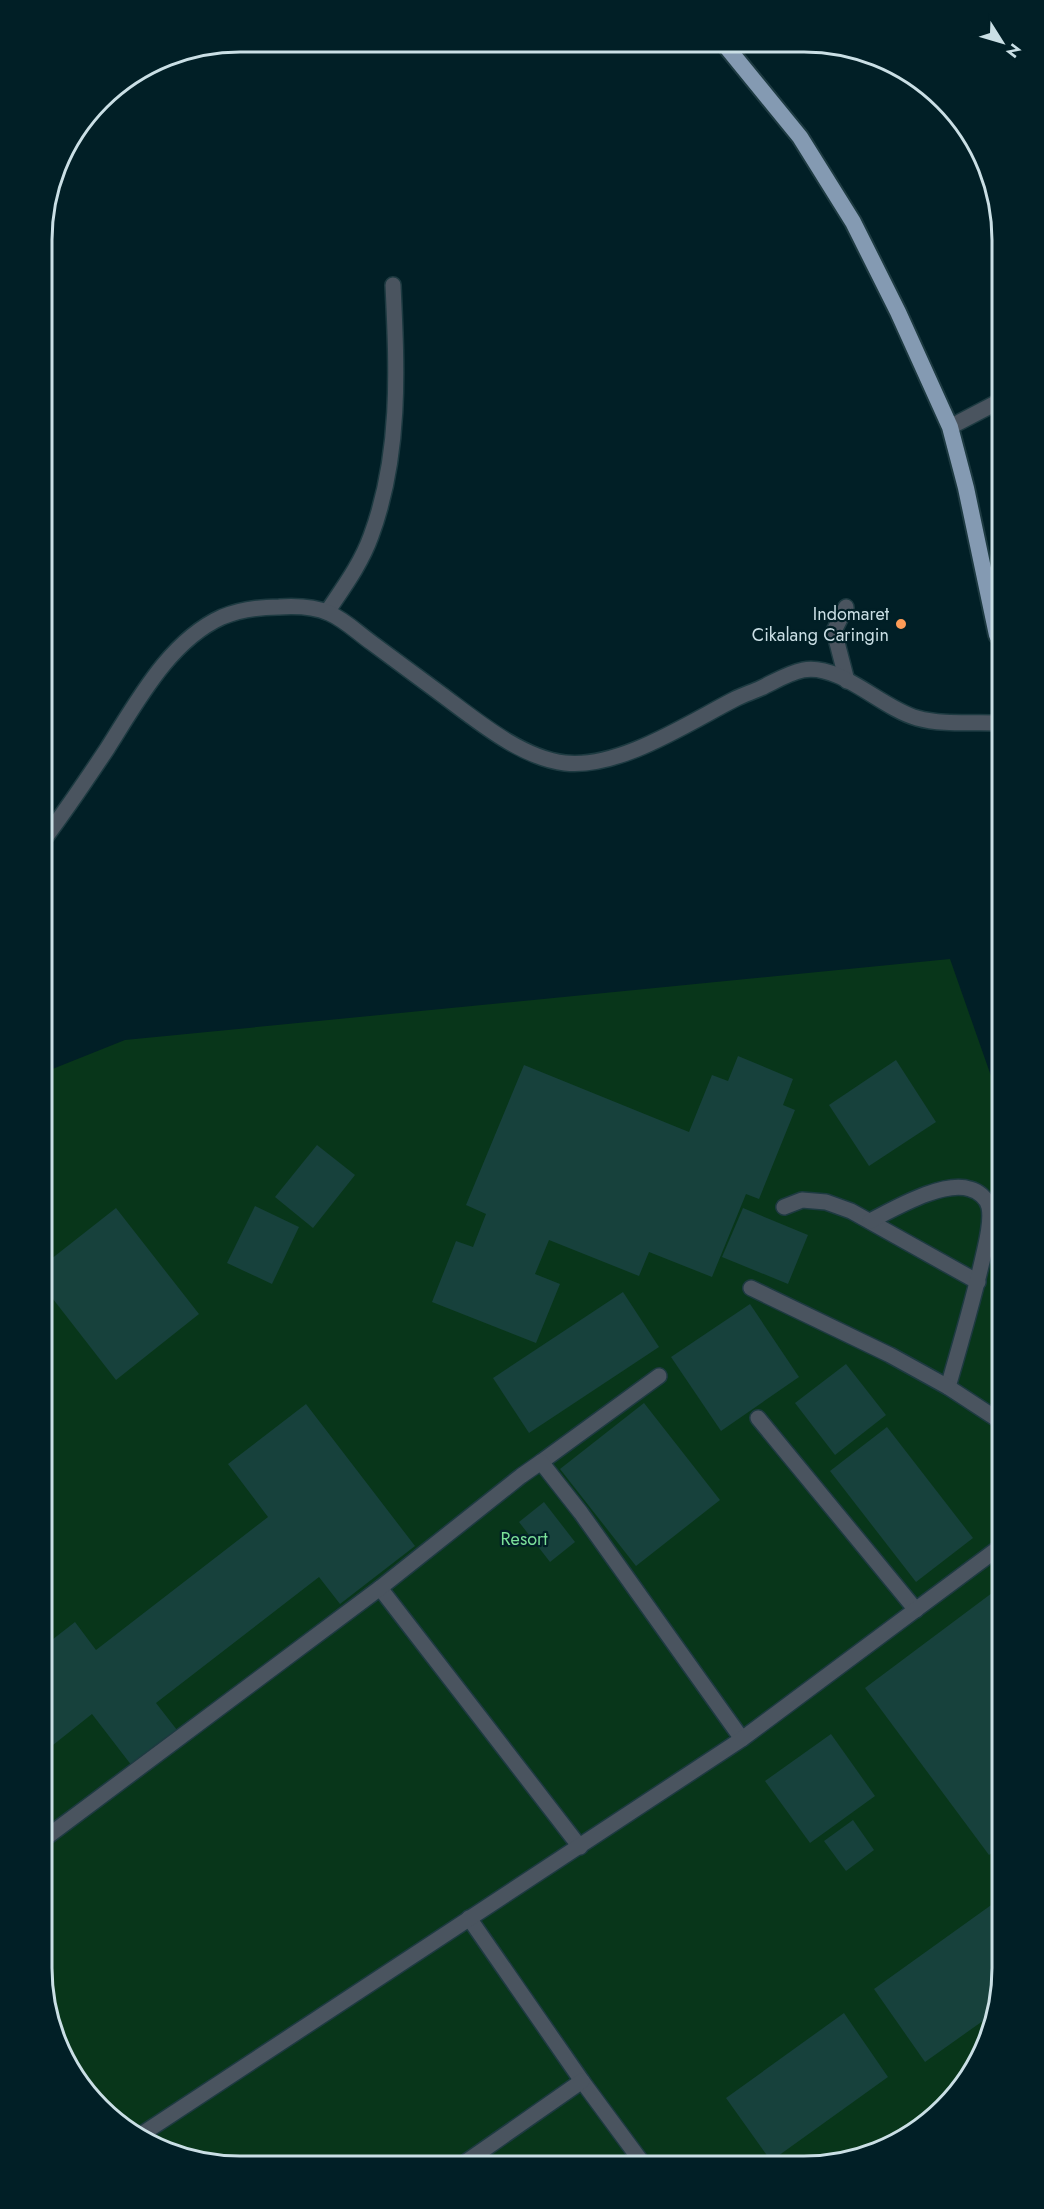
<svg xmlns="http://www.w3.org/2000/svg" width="1044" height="2209" font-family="Jost,sans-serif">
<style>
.green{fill:#08361a}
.building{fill:#17413c}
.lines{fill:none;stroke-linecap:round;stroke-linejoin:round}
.service-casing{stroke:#1d3a41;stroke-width:18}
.minor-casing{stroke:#1d3a41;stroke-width:18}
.trunk-casing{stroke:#1d3a41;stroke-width:20}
.service{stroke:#4a545f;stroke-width:15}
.minor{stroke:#4a545f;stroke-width:15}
.trunk{stroke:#849ab2;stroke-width:16}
.poi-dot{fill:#fe9c57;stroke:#011f26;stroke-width:2}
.labels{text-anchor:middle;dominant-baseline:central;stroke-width:4.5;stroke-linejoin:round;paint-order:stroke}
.poi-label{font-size:18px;fill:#cadfe5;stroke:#011f26;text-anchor:end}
.park-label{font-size:18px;fill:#7be099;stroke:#011f26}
.rim{fill:none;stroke:#cadfe5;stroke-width:3}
</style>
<rect width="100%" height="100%" fill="#011f26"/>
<path class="green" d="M950,959L998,1096L1002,1982L987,2044L953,2099L914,2134L855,2160L202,2163L109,2118L75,2079L49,2020L45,1072L125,1040Z"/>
<g class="building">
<path d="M738,1056L793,1079L783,1105L795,1110L759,1199L746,1194L712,1277L649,1252L639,1276L549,1240L535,1274L560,1284L536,1343L432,1302L456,1241L473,1247L486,1214L466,1205L524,1065L689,1132L712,1075L728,1081Z"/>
<path d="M896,1060L936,1122L869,1166L829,1105Z"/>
<path d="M317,1145L355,1175L313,1228L275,1197Z"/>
<path d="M255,1206L299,1227L272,1284L227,1263Z"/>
<path d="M116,1208L199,1314L116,1380L46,1290V1263Z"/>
<path d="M743,1208L808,1235L788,1284L722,1257Z"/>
<path d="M623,1292L659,1347L529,1433L493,1378Z"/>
<path d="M750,1304L799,1377L721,1431L671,1357Z"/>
<path d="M846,1364L886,1415L835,1455L795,1403Z"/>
<path d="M644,1403L720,1500L636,1566L560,1469Z"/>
<path d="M306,1404L415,1546L340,1604L319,1577L156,1703L177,1730L132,1766L92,1714L48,1749V1643L75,1622L96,1650L268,1517L228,1464Z"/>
<path d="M887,1427L973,1538L916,1582L830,1471Z"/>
<path d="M544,1502L575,1542L550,1562L519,1522Z"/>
<path d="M1000,1587L1001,1846L989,1855L865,1688Z"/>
<path d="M831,1734L875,1796L810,1843L765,1781Z"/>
<path d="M853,1820L874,1850L846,1871L824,1841Z"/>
<path d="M1001,1898L1002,1982L994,2013L925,2062L874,1989Z"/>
<path d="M844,2013L888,2077L771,2161L726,2098Z"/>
</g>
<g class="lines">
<g class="service-casing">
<g id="service">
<path d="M784,1207L802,1200L826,1202L851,1211L978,1282"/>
<path d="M870,1221C894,1209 943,1180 970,1189C978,1191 987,1198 989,1207C992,1221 987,1240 984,1253C974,1298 961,1342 948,1387"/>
<path d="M751,1288L890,1355L948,1387L1000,1421"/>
<path d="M758,1418L916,1610"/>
<path d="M541,1462L659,1376"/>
<path d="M380,1588L580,1847"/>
<path d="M48,1836L380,1588L521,1476L541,1462L581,1513L742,1739"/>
<path d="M469,1918L582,2081L641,2161"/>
<path d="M142,2134L742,1739L1000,1547"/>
<path d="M466,2162L582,2081"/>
</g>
</g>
<g class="minor-casing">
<g id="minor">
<path d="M950,427L996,403"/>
<path d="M846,607L834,631L847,681"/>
<path d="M327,612C343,588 361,564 371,536C401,455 397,370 393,285"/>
<path d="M45,838C67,809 87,779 107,749C137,702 169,641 222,617C239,610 261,607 279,607C294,606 315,607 329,613C345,620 358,633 372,643C395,660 418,677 441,694C476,720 521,758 565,763C619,769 688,723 735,699C743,695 752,692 761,688C774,682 788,673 803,670C840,663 881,708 917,718C942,725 971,722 997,723"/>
</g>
</g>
<g class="trunk-casing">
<path id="trunk" d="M725,45L800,137L853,222L898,312L950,427L966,488L997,635"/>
</g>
<use href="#service" class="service"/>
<use href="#minor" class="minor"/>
<use href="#trunk" class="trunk"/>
</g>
<circle class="poi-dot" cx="901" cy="624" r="6"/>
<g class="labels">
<g class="poi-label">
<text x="889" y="614">Indomaret<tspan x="889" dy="21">Cikalang Caringin</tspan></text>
</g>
<g class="park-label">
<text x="524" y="1539">Resort</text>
</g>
</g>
<path d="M0 0H1044V2209H0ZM240 52H804A188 188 0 0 1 992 240V1968A188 188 0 0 1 804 2156H240A188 188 0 0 1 52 1968V240A188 188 0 0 1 240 52Z" fill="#011f26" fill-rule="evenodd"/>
<path class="rim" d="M240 52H804A188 188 0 0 1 992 240V1968A188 188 0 0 1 804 2156H240A188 188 0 0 1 52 1968V240A188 188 0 0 1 240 52Z"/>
<g transform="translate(1002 42) rotate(127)" stroke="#011f26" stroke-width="4.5" paint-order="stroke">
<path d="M0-4.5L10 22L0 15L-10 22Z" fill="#cadfe5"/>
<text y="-9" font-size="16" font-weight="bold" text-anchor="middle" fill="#cadfe5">N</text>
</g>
</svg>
